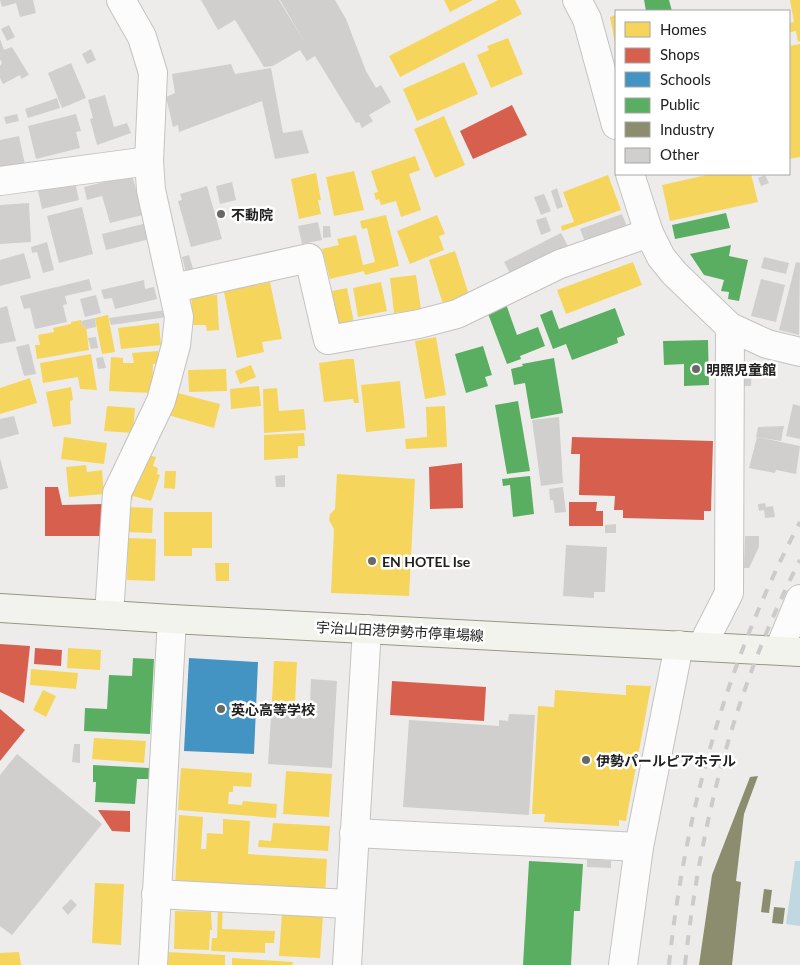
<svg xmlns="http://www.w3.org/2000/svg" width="800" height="965" font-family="Lato,'Noto Sans JP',sans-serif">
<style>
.water{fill:#c0d8df}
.homes{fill:#f6d55c}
.shops{fill:#d6604d}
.schools{fill:#4393c3}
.public{fill:#5aae61}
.industry{fill:#8c8c6e}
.building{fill:#d1cfcd}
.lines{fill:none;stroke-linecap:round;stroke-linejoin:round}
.minor-casing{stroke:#c4c3c2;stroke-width:30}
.secondary-casing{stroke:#969783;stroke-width:30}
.minor{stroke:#fcfcfc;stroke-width:28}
.secondary{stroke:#f3f3ed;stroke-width:28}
.rail{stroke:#cbcbcb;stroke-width:4;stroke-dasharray:10 10;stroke-linecap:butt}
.poi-dot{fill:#696867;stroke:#fff;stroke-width:2}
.labels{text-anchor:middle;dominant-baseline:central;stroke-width:5;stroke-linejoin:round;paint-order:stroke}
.poi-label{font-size:14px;font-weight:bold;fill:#212121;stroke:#fff;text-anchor:start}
.street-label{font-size:14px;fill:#212121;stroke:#fff}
</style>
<rect width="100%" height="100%" fill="#eeecea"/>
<path class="water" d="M795,861H800V926L786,924Z"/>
<g class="homes">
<path d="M444,0H473L450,12Z"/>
<path d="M498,0H515L522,14L400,77L389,56Z"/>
<path d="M790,0H800V41L798,42L796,31L790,32L789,23L794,22Z"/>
<path d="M616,15V43H615L610,17Z"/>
<path d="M508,38L523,74L491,88L477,55L489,50L487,46Z"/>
<path d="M800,44V157L789,159V46Z"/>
<path d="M464,62L478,94L417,121L403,89Z"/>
<path d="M444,116L465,165L435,178L414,129Z"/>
<path d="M415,156L420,170L409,174L421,210L401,217L396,201L381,205L379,199L376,200L374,193L378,192L371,171Z"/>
<path d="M354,171L364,210L334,216L326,177Z"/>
<path d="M316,173L321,200H318L321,214L299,219L291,179Z"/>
<path d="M711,174H751L758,202L670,221L662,185Z"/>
<path d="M608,175L621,210L562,231L561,226L574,222L563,192Z"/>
<path d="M386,215L399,266L365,275L364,271L330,279L322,249L339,245L337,239L356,235L363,265L375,262L367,228L362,229L360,221Z"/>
<path d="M437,215L445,234L439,236L444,250L410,264L397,231Z"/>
<path d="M455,251L469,295L443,304L429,260Z"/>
<path d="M633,262L642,285L566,314L557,290Z"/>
<path d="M416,275L421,309L394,313L390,278Z"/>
<path d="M270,282L282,339L262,342L264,352L237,358L224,292Z"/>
<path d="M381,282L387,311L358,317L353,288Z"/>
<path d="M347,288L354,323L339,325L332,291Z"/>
<path d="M217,295L219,330L207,331L206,325H193L191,296Z"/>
<path d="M108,315L115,352L102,354L95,318Z"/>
<path d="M81,320L82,327L86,326L89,350L37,359L35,345H40L38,335L54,332L53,328L71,324V322Z"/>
<path d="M159,323L161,345L121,349L118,328Z"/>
<path d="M436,337L446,395L425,399L415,341Z"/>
<path d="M158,351L159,364H153L152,393L109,391L111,357L123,358V363H134L132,353Z"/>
<path d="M91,354L97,390L80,389L78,377L43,383L40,363Z"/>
<path d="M347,359H354L359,403H354L353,399L324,402L319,363Z"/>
<path d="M251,365L256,377L240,384L235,371Z"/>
<path d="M226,369L227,391L189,392L188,370Z"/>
<path d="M30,378L37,403L0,414V388Z"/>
<path d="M400,381L405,428L366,432L361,385Z"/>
<path d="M259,386L261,406L231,409L230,389Z"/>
<path d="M71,387L73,400L70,401L71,424L53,427L46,392Z"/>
<path d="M277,388L279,411L304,409L306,430L264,433L263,389Z"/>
<path d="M174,392L220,404L214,428L168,415Z"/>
<path d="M107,406L135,408L133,433L104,431Z"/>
<path d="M445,406L447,447L406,449L405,439L427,437L426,407Z"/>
<path d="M304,433L305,446H298V458L264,460V435Z"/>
<path d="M64,437L107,443L104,464L61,459Z"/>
<path d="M144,454L156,457L153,466L158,468L157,474L160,475L151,501L133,496L132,500L126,499Z"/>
<path d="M86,465L87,472L102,470L104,494L69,497L66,467Z"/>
<path d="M165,471H176L175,489L164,488Z"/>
<path d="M337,474L415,479L409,596L331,593L334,529L329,520L330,514L335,509Z"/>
<path d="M126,507L153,508L152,533L124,532Z"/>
<path d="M164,512H212V548H192V556H164Z"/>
<path d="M128,538L156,539L155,581L127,580Z"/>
<path d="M215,563H229V581H216Z"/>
<path d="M68,648L101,650L100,670L67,668Z"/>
<path d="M274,661L297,662L295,702L272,701Z"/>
<path d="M31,669L78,673L76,689L30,685Z"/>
<path d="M626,685L651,686L626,821L619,820V826L544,822L545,814H532L538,706L554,707L555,690L626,695Z"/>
<path d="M43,690L56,696L46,717L33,710Z"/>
<path d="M94,738L146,741L144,763L92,759Z"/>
<path d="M181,768L252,773L251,787L233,786V792H229L228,804L242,805L243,801L277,804L276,818L178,810Z"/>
<path d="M286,771L332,774L329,817L283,814Z"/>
<path d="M179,815L203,817L201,849H206L207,833L223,834V819L250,821L248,854L327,859L325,896L175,886Z"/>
<path d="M273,823L330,826L328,851L258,847L259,840L271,841Z"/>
<path d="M95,883L124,884L121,945L92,943Z"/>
<path d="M218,904H223L222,929L275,931L274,943H265V953L211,951L212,938H217Z"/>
<path d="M175,911L211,912L212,930H210L209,950L174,949Z"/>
<path d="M282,913L323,915L320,958L279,956Z"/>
<path d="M19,952L21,965H0V953Z"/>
<path d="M167,952L225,955V965H166Z"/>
<path d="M232,958L293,962L292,965H232Z"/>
</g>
<g class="shops">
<path d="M512,105L527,135L473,159L460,131Z"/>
<path d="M572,437L713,441L711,511H704V520L623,518V510H614L615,496L579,495L580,454H571Z"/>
<path d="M462,463L463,508L430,509L429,467Z"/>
<path d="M45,487H58L62,505L103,504L104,536H45Z"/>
<path d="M569,502H597L596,511H603V526H569Z"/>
<path d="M0,644L30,646L24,703L0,692Z"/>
<path d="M35,648L62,650L61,666L34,664Z"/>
<path d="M392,681L486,687L484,721L390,715Z"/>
<path d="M0,709L25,730L0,761Z"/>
<path d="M98,810L130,811V832L112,831Z"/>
</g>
<path class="schools" d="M189,658L258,662L254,754L184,751Z"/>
<g class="public">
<path d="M644,0H669L672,11H646Z"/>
<path d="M726,213L730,228L675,239L672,225Z"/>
<path d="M731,245L729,256L748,260L739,301L728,299L729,292L721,291L724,280L704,275L690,254Z"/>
<path d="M506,304L517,335L538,327L545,346L520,356L521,359L507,364L487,311Z"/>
<path d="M615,308L625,335L617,338L618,343L572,360L566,344L553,349L540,315L552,310L559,329Z"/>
<path d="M708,340L709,385L684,386V364L664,365L663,341Z"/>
<path d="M483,346L492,375L485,377L488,386L466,393L455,354Z"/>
<path d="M554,358L563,413L531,419L525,383L514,385L511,369L523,366L522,364Z"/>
<path d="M518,401L530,471L507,474L495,405Z"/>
<path d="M530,476L534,514L513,517L510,485L503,486L502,479Z"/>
<path d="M133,658L154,659L150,734L84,731L85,708L107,709L109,675L132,676Z"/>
<path d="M93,765L149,768V779H137L135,804L95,802L96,782H93Z"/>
<path d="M529,861L583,864L580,911H574L571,965H523Z"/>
</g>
<g class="industry">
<path d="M758,776L744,814L736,881L741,882L732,965H699L712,875L750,777Z"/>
<path d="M764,889L772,890L769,913L761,912Z"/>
<path d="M774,907L785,908L783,924L772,923Z"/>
</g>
<g class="building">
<path d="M0,0H33L36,13L20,17L16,3L2,7Z"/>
<path d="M201,0H279L307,46L280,0H335L346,19L366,71L376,88L381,85L391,102L369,115L373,121L362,128L359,122L356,123L315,56L307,61L300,50L273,66L264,67L235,20L218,30Z"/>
<path d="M9,25L15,37L7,41L1,29Z"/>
<path d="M0,39L4,50L12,47L29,75L21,79L20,75L3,84L0,78V66L2,63L0,59Z"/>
<path d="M91,49L96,60L87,64L82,54Z"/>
<path d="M71,63L86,98L62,108L48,73Z"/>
<path d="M231,64L235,74L271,68L283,133L302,130L309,153L275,159L262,101L179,132L178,125L173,127L166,97L175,93L172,74Z"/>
<path d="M105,95L114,127L127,123L131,133L97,145L90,119L93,118L88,100Z"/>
<path d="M57,98L60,108L28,118L25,109Z"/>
<path d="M17,114L19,121L6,124L4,117Z"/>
<path d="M76,114L81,131L76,132L80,148L36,159L28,126Z"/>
<path d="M19,136L25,165L0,170V140Z"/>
<path d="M132,175L143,215L110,223L102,196L87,200L84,187Z"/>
<path d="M765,175L769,183L761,186L758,178Z"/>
<path d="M75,182L79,200L42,209L38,191Z"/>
<path d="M232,182L236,200L220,204L216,186Z"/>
<path d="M207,186L222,239L191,247L178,201L182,200L180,194Z"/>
<path d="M557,188L563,207L557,209L551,191Z"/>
<path d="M544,194L551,211L541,215L534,197Z"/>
<path d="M29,203L31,242L0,244V205Z"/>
<path d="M82,207L93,254L59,263L47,216Z"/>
<path d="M622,214L628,229L586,244L580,229Z"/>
<path d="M546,217L551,231L541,235L536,220Z"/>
<path d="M318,222L322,240L302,244L298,226Z"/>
<path d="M147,223L150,239L106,250L102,234Z"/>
<path d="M323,226H330L331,237L323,238Z"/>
<path d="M561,233L569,248L512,277L504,262Z"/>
<path d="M47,242L54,270L43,273L37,252L32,253L31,247Z"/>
<path d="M24,253L31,278L0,286V260Z"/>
<path d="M189,255L194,272L186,273L182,257Z"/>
<path d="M764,257L789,263L786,274L761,268Z"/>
<path d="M796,262L800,263L799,335L779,330Z"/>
<path d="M89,279L92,290L65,296L67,304L63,305L67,322L35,329L30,308L24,309L20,296Z"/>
<path d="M761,279L785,285L776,322L751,316Z"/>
<path d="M144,280L145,289L154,287L157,299L115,309L112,298L104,299L101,290Z"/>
<path d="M96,295L101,313L85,317L80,299Z"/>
<path d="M7,306L16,341L0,344V308Z"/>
<path d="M166,310L167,317L111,325L109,318Z"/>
<path d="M95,318L96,327L86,329V326L82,327L81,321Z"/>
<path d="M96,337L98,348L91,349L88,338Z"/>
<path d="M29,344L36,374L24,376L16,347Z"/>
<path d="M103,357L106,368L98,369L96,358Z"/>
<path d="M743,367H752L751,386H743Z"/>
<path d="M793,404L800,406V439L786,436Z"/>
<path d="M14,416L19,434L0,439V419Z"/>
<path d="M559,417L563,483L541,486L532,420Z"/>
<path d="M784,426L781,441L756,437L758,427Z"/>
<path d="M757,437L800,446L796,474L776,470L775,473L749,468Z"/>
<path d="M0,458L8,488L0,490Z"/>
<path d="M285,475V487H276L275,476Z"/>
<path d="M563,487L566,512L555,513L553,500H550L549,489Z"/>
<path d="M765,503L766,507L773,506L775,517L765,518L764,510L759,511L758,504Z"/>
<path d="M616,524V533H605V525Z"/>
<path d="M745,536H759V547L749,568H744Z"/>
<path d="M566,545L607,547L605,592H594V598L563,596Z"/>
<path d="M311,679L337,681L332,768L268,764L272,701L310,703Z"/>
<path d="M509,714L535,715L529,815L403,807L409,720L499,726V720L508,721Z"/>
<path d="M74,744H80V763L72,762Z"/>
<path d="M17,754L102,824L12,935L0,926V775Z"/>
<path d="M587,859L611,861V868L587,867Z"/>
<path d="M71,899L77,905L68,915L62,908Z"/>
</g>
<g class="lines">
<g class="minor-casing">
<g id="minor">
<path d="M577,0L587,19L616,125"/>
<path d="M630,174L649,233L661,257L674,273L730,327L767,344L800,352"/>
<path d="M0,181L149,161"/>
<path d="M174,288L309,258L328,340L419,324L457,314L560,264L649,233"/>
<path d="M109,615L117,493L161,401L176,345L179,317L151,190L149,161L153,73L142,37L121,0"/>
<path d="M702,646L729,593L730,327"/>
<path d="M779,650L800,599"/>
<path d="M354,833L639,847"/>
<path d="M156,894L349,904"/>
<path d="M153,965L172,619"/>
<path d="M347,965L367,629"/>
<path d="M623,965L639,847L679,645"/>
</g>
</g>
<g class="secondary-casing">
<path id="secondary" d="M0,608L172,619L800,652"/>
</g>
<use href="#minor" class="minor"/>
<use href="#secondary" class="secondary"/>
<g class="rail">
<path d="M669,965C685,811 727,660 800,522"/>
<path d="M685,965C700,824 735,687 800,560"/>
</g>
</g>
<g class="poi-dot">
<circle cx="221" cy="214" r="5"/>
<circle cx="696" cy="369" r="5"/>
<circle cx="372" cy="561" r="5"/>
<circle cx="221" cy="709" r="5"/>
<circle cx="586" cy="760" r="5"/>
</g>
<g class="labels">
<g class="poi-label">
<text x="231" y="214">不動院</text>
<text x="706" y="369">明照児童館</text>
<text x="382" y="561">EN HOTEL Ise</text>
<text x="231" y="709">英心高等学校</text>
<text x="596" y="760">伊勢パールピアホテル</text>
</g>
<g class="street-label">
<text transform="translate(400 631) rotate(3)">宇治山田港伊勢市停車場線</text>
</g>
</g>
<rect x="615" y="10" width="175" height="165" fill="#ffffff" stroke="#a6a6a6"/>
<rect x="625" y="22" width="25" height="15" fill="#f6d55c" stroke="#a6a6a6"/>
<text x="660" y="35" font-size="15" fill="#212121">Homes</text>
<rect x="625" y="48" width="25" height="15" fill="#d6604d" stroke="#a6a6a6"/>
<text x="660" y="60" font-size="15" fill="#212121">Shops</text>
<rect x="625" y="72" width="25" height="15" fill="#4393c3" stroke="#a6a6a6"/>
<text x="660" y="85" font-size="15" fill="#212121">Schools</text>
<rect x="625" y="98" width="25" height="15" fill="#5aae61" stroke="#a6a6a6"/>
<text x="660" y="110" font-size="15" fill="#212121">Public</text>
<rect x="625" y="122" width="25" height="15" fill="#8c8c6e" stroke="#a6a6a6"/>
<text x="660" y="135" font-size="15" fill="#212121">Industry</text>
<rect x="625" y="148" width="25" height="15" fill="#d1cfcd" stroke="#a6a6a6"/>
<text x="660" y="160" font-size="15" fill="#212121">Other</text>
</svg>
